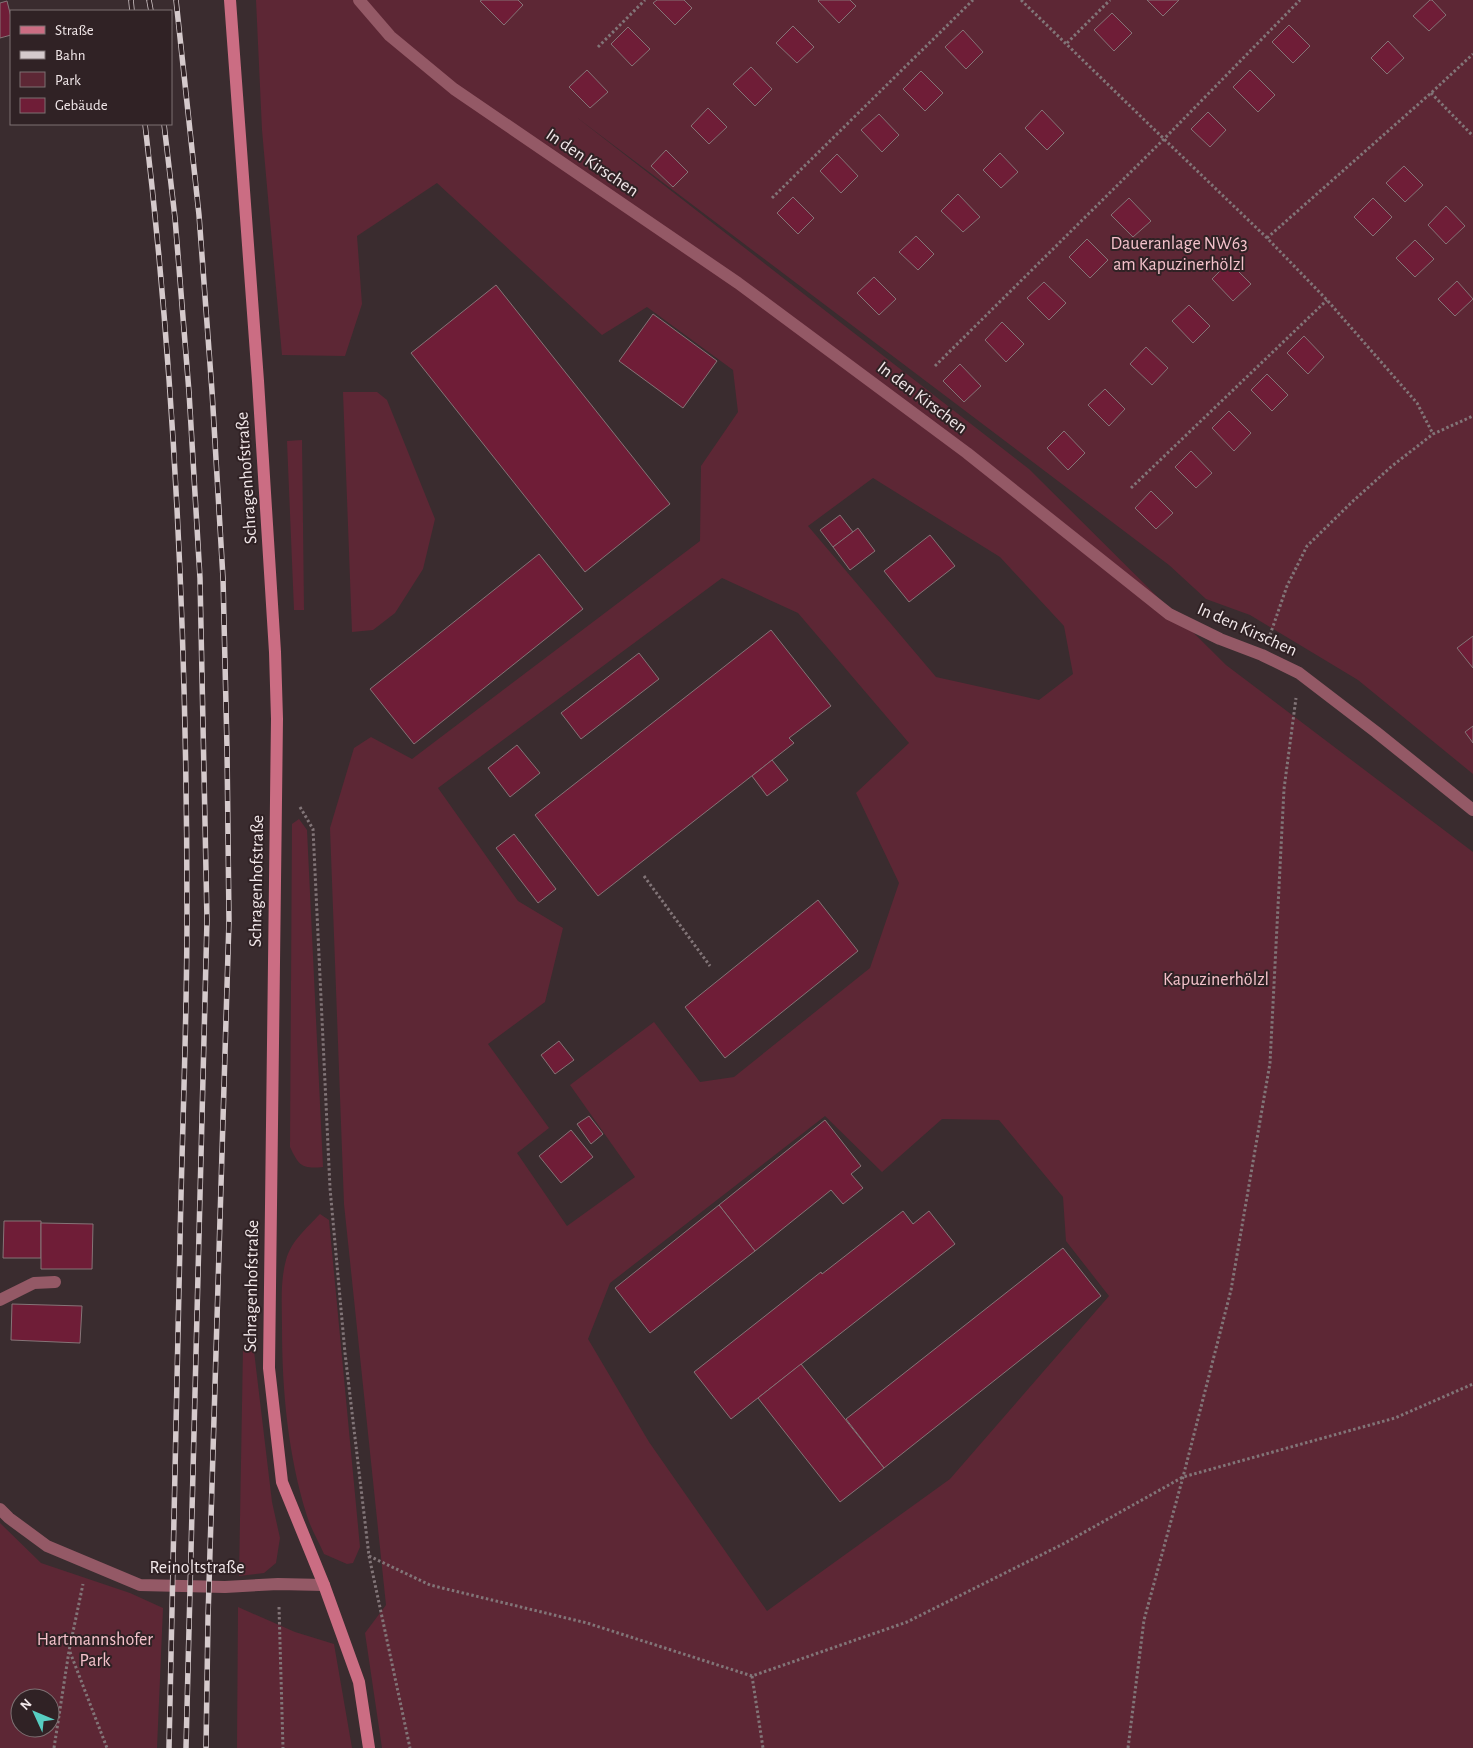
<svg xmlns="http://www.w3.org/2000/svg" width="1473" height="1748" font-family="'Alegreya Sans',sans-serif">
<style>
.green{fill:#5d2735;fill-rule:evenodd}
.building{fill:#6f1d37;stroke:#857477}
.lines{fill:none;stroke-linecap:round;stroke-linejoin:round}
.path{stroke:#827578;stroke-width:3;stroke-dasharray:2.5 2.5;stroke-linecap:butt}
.lane{stroke:#945966;stroke-width:12}
.street{stroke:#945966;stroke-width:12}
.secondary{stroke:#cb6d83;stroke-width:12}
.rail-casing{stroke:#d5cacc;stroke-width:5.5}
.rail{stroke:#302225;stroke-width:4;stroke-dasharray:11;stroke-linecap:butt}
.labels{text-anchor:middle;dominant-baseline:central;stroke-width:4;stroke-linejoin:round;paint-order:stroke}
.street-label{font-size:18px;fill:#f1e7e9;stroke:#302225}
.park-label{font-size:18px;fill:#f4c2cb;stroke:#302225}
</style>
<rect width="100%" height="100%" fill="#3a2c2f"/>
<g class="green">
<path d="M256,0H1473V774L1358,680L1250,615L1206,599L1169,565L575,116L1029,469L1226,665L1473,852V1748H382L365,1633L386,1605L344,1204L330,828L354,748L371,737L412,759L700,541L701,466L738,412L733,370L647,307L602,335L437,183L357,236L362,304L345,356L282,355L262,130ZM873,478L1000,557L1064,626L1073,674L1039,700L936,677L808,526ZM722,578L798,613L909,743L856,793L899,883L870,968L734,1077L700,1082L654,1022L570,1085L635,1177L567,1226L517,1153L549,1128L488,1044L545,1002L563,928L518,901L438,788ZM825,1116L882,1172L942,1119L999,1120L1063,1197L1066,1241L1109,1296L950,1479L767,1611L649,1442L588,1339L610,1283Z"/>
<path d="M343,392H377L387,400L435,519L423,569L395,613L373,630L352,632Z"/>
<path d="M302,440L304,610H294L287,441Z"/>
<path d="M299,819L307,830L323,1167C302,1169 299,1166 290,1147L292,824Z"/>
<path d="M320,1214L329,1220L360,1547L353,1563L347,1564L324,1554C319,1542 311,1529 307,1516C288,1455 282,1391 282,1328C282,1305 280,1282 286,1260C291,1241 307,1228 320,1214Z"/>
<path d="M253,1343L272,1502L280,1538L276,1563L264,1573L239,1576L243,1348Z"/>
<path d="M0,1523L41,1563L130,1593L163,1608L157,1748H0ZM20,1698H50V1728H20Z"/>
<path d="M238,1607L295,1632L334,1644L352,1748H237Z"/>
</g>
<g class="building">
<path d="M482,0H518L523,5L504,25L480,1Z"/>
<path d="M657,0H684L692,8L675,25L653,3Z"/>
<path d="M819,0H850L856,6L839,23L818,1Z"/>
<path d="M1147,0H1179L1163,16Z"/>
<path d="M1430,0H1432L1446,15L1429,31L1413,16Z"/>
<path d="M7,1L11,17V35L0,38V3Z"/>
<path d="M1112,13L1132,33L1114,51L1094,30Z"/>
<path d="M1289,25L1310,46L1293,63L1272,42Z"/>
<path d="M793,26L814,47L797,63L776,43Z"/>
<path d="M628,27L650,49L632,66L611,44Z"/>
<path d="M963,30L983,52L966,69L945,47Z"/>
<path d="M1388,41L1404,58L1387,74L1371,58Z"/>
<path d="M751,67L772,89L755,106L733,84Z"/>
<path d="M587,70L608,92L590,108L569,87Z"/>
<path d="M1250,70L1275,95L1258,112L1233,87Z"/>
<path d="M921,71L943,93L925,111L903,89Z"/>
<path d="M708,108L727,127L709,144L691,126Z"/>
<path d="M1042,110L1064,133L1047,150L1025,128Z"/>
<path d="M1208,112L1226,130L1210,147L1191,129Z"/>
<path d="M879,114L899,135L882,152L861,130Z"/>
<path d="M666,150L688,172L673,187L651,166Z"/>
<path d="M1000,153L1018,172L1001,188L983,170Z"/>
<path d="M837,154L858,176L841,193L820,171Z"/>
<path d="M1404,166L1423,185L1405,202L1386,183Z"/>
<path d="M958,194L980,217L963,232L941,211Z"/>
<path d="M793,197L814,218L798,234L777,213Z"/>
<path d="M1129,198L1151,221L1133,237L1111,215Z"/>
<path d="M1373,198L1392,217L1373,236L1354,217Z"/>
<path d="M1446,206L1465,226L1446,244L1428,225Z"/>
<path d="M916,236L934,254L918,270L899,252Z"/>
<path d="M1087,239L1108,260L1090,278L1069,257Z"/>
<path d="M1415,240L1434,259L1415,277L1396,258Z"/>
<path d="M1229,262L1251,284L1233,301L1212,279Z"/>
<path d="M874,277L896,299L879,315L857,293Z"/>
<path d="M1457,281L1473,299L1455,316L1438,299Z"/>
<path d="M1044,282L1066,303L1049,320L1027,298Z"/>
<path d="M496,285L670,504L585,572L411,353Z"/>
<path d="M1189,305L1210,326L1193,343L1172,321Z"/>
<path d="M653,314L717,361L683,408L619,361Z"/>
<path d="M1002,322L1024,344L1006,362L985,340Z"/>
<path d="M1304,336L1324,357L1308,374L1287,353Z"/>
<path d="M1146,347L1168,368L1152,385L1130,364Z"/>
<path d="M960,364L981,386L964,402L943,381Z"/>
<path d="M1267,374L1288,395L1272,411L1251,390Z"/>
<path d="M1105,389L1125,409L1109,426L1088,405Z"/>
<path d="M1229,411L1251,433L1234,451L1212,428Z"/>
<path d="M1064,431L1085,453L1068,470L1047,448Z"/>
<path d="M1191,451L1212,473L1196,488L1175,467Z"/>
<path d="M1151,491L1173,513L1156,529L1135,508Z"/>
<path d="M840,515L853,532L833,547L820,530Z"/>
<path d="M858,528L875,551L850,570L833,547Z"/>
<path d="M930,535L955,566L909,602L884,571Z"/>
<path d="M539,554L583,609L414,744L370,689Z"/>
<path d="M771,630L831,706L789,738L794,743L598,896L535,815Z"/>
<path d="M1473,636V668L1457,648Z"/>
<path d="M639,653L659,679L581,739L561,713Z"/>
<path d="M1473,726V743L1465,732Z"/>
<path d="M517,745L540,773L510,797L488,768Z"/>
<path d="M772,760L788,780L767,796L752,776Z"/>
<path d="M514,834L556,889L538,903L496,848Z"/>
<path d="M818,900L858,951L725,1058L685,1007Z"/>
<path d="M559,1041L574,1060L555,1074L541,1055Z"/>
<path d="M589,1116L603,1134L591,1144L577,1124Z"/>
<path d="M825,1120L861,1166L851,1174L863,1188L843,1204L831,1190L755,1251L719,1205Z"/>
<path d="M571,1130L593,1157L561,1183L539,1156Z"/>
<path d="M719,1205L755,1251L650,1333L615,1288Z"/>
<path d="M903,1211L913,1224L929,1211L955,1244L731,1419L694,1372L821,1272L822,1274Z"/>
<path d="M4,1221H41V1258H3Z"/>
<path d="M41,1223L93,1224L92,1269H41Z"/>
<path d="M1063,1248L1101,1296L884,1468L846,1419Z"/>
<path d="M12,1304L82,1306L80,1343L11,1340Z"/>
<path d="M801,1364L884,1468L840,1502L758,1398Z"/>
</g>
<g class="lines">
<g class="path">
<path d="M1021,0L1164,139L1267,238L1327,300L1417,403L1433,434"/>
<path d="M1067,43L1110,0"/>
<path d="M598,47L645,0"/>
<path d="M1431,93L1473,136"/>
<path d="M772,198L973,0"/>
<path d="M1267,238L1431,93L1473,54"/>
<path d="M935,366L1164,139L1300,0"/>
<path d="M1131,488L1327,300"/>
<path d="M1270,635L1287,586L1307,546L1353,501L1392,466L1433,434L1473,416"/>
<path d="M300,807L313,829L330,1188L345,1353L369,1556L410,1748"/>
<path d="M644,876L710,966"/>
<path d="M369,1556L430,1585L587,1623L752,1676L907,1622L1065,1543L1183,1477L1395,1418L1473,1384"/>
<path d="M279,1607L283,1748"/>
<path d="M70,1652L107,1748"/>
<path d="M752,1676L763,1748"/>
<path d="M54,1748L69,1651L83,1584"/>
<path d="M1128,1748L1144,1620L1183,1477L1231,1290L1270,1063L1284,789L1296,698"/>
</g>
<path class="lane" d="M0,1300L34,1283L55,1282"/>
<g class="street">
<path d="M359,0L390,36L454,89L738,283L967,453L1169,614L1220,639L1262,655L1299,673L1376,732L1473,810"/>
<path d="M0,1509L9,1518L47,1546L140,1585L225,1587L278,1584L324,1585"/>
</g>
<path class="secondary" d="M230,0L258,381L275,652L277,719L269,1368L282,1482L324,1585L359,1682L369,1748"/>
<g class="rail-casing">
<g id="rail">
<path d="M131,0L132,11"/>
<path d="M149,0L151,11"/>
<path d="M176,0L199,215L212,391L223,578L227,748L229,920L208,1618L206,1748"/>
<path d="M145,124C176,386 187,650 187,915C187,1024 182,1133 180,1242C176,1410 173,1579 169,1748"/>
<path d="M164,124L175,218L189,392L200,578L207,920L186,1748"/>
</g>
</g>
<use href="#rail" class="rail"/>
</g>
<g class="labels">
<g class="street-label">
<text transform="translate(592 163) rotate(34)">In den Kirschen</text>
<text transform="translate(922 398) rotate(37)">In den Kirschen</text>
<text transform="translate(247 478) rotate(-94)">Schragenhofstraße</text>
<text transform="translate(1247 630) rotate(24)">In den Kirschen</text>
<text transform="translate(257 881) rotate(-89)">Schragenhofstraße</text>
<text transform="translate(252 1286) rotate(-89)">Schragenhofstraße</text>
<text x="197" y="1568">Reinoltstraße</text>
</g>
<g class="park-label">
<text x="1179" y="244">Daueranlage NW63<tspan x="1179" dy="21">am Kapuzinerhölzl</tspan></text>
<text x="1216" y="980">Kapuzinerhölzl</text>
<text x="95" y="1640">Hartmannshofer<tspan x="95" dy="21">Park</tspan></text>
</g>
</g>
<rect x="10" y="10" width="162" height="115" fill="#302225" stroke="#7d7173"/>
<rect x="20" y="26" width="25" height="8" fill="#cb6d83" stroke="#7d7173"/>
<text x="55" y="35" font-size="15" fill="#f1e7e9">Straße</text>
<rect x="20" y="51" width="25" height="8" fill="#d5cacc" stroke="#7d7173"/>
<text x="55" y="60" font-size="15" fill="#f1e7e9">Bahn</text>
<rect x="20" y="72" width="25" height="15" fill="#5d2735" stroke="#7d7173"/>
<text x="55" y="85" font-size="15" fill="#f1e7e9">Park</text>
<rect x="20" y="98" width="25" height="15" fill="#6f1d37" stroke="#7d7173"/>
<text x="55" y="110" font-size="15" fill="#f1e7e9">Gebäude</text>
<g transform="translate(35 1713) rotate(314)"><circle r="24" fill="#302225" stroke="#7d7173"/>
<path d="M0-4L9 19L0 12L-9 19Z" fill="#57cec2"/>
<text y="-8" font-size="14" font-weight="bold" text-anchor="middle" fill="#f1e7e9">N</text>
</g>
</svg>
